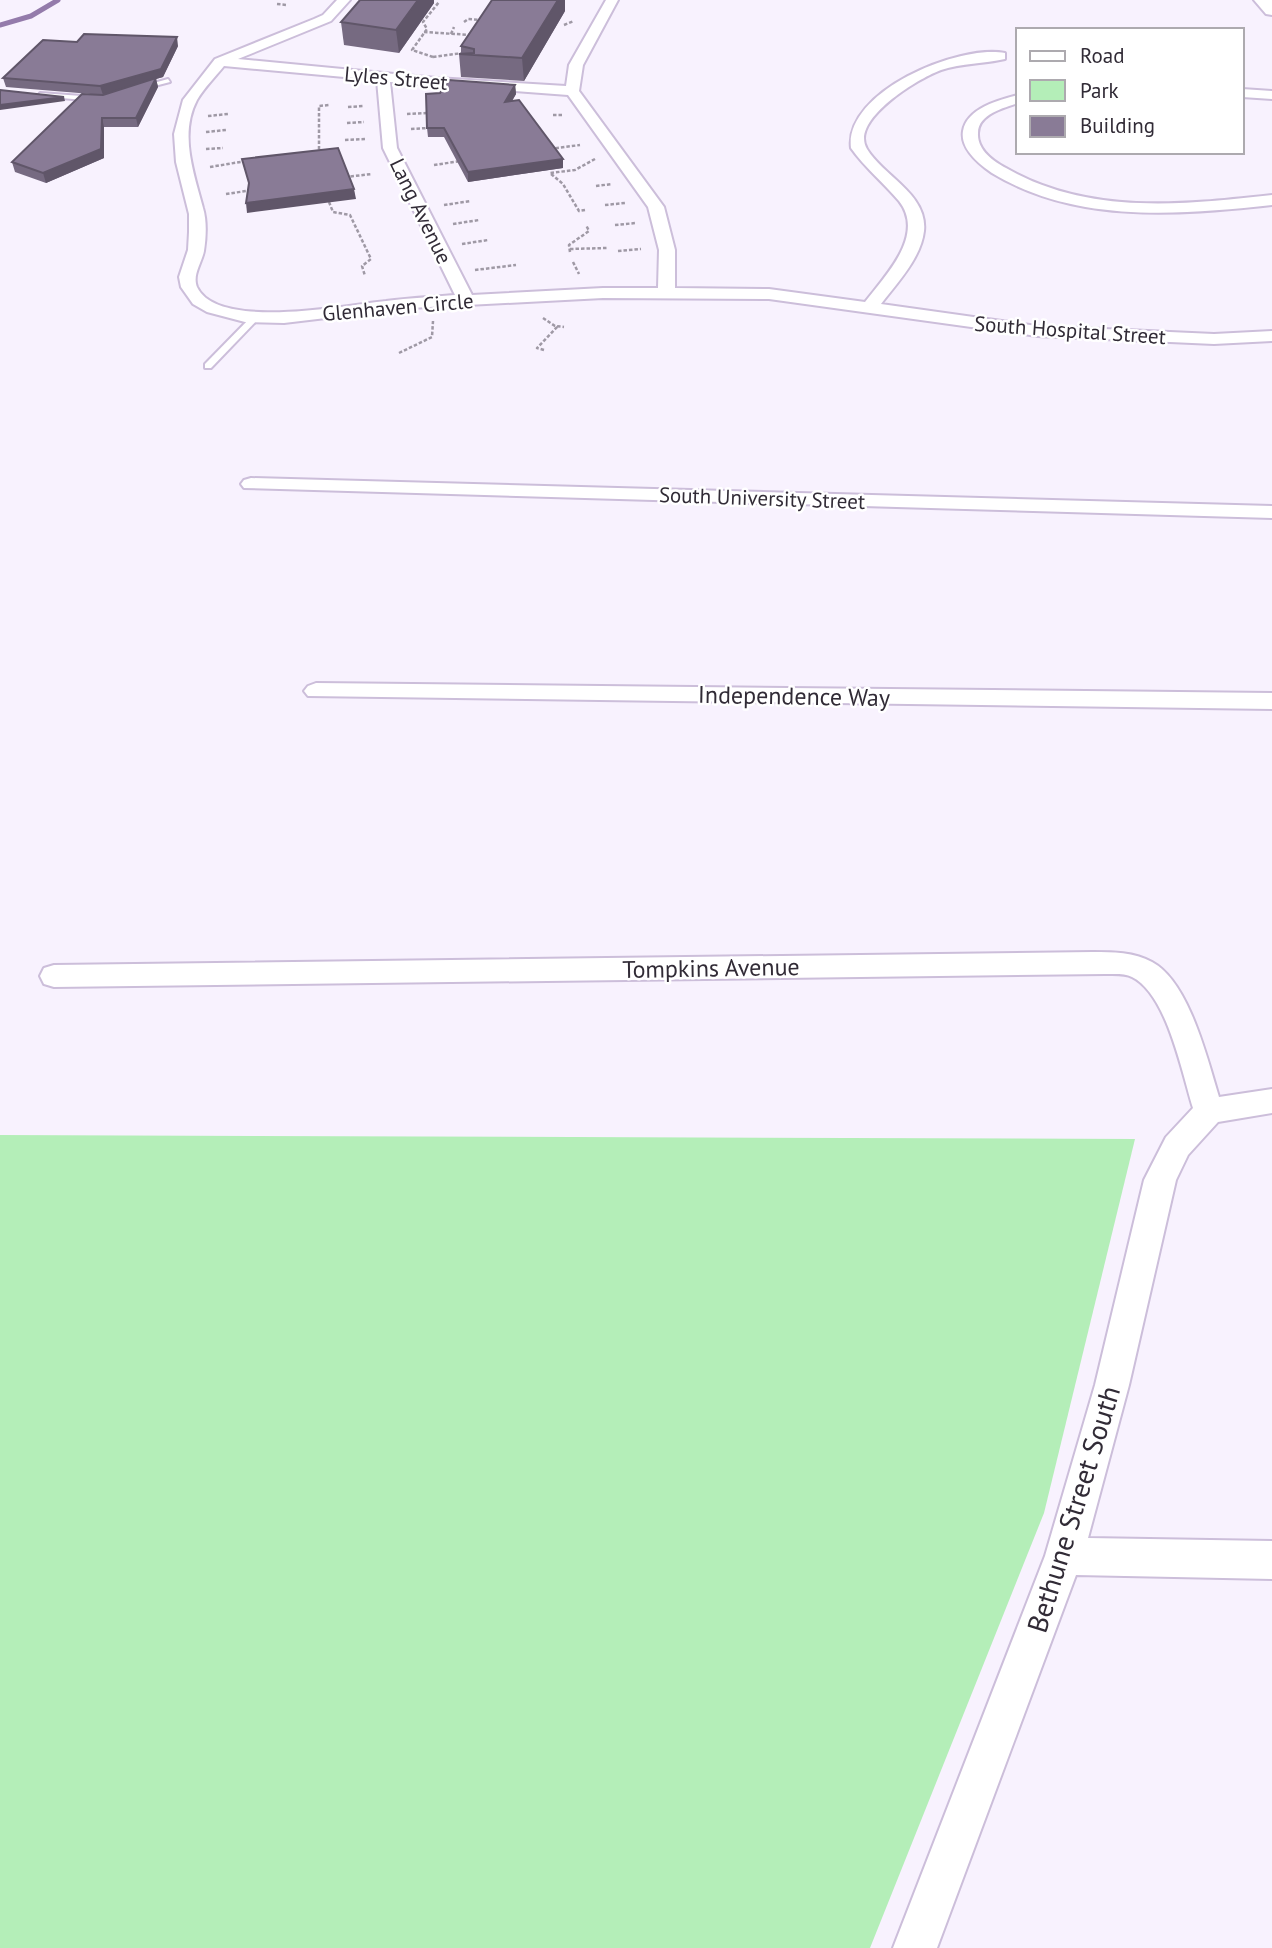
<svg xmlns="http://www.w3.org/2000/svg" width="1272" height="1948" font-family="'PT Sans',sans-serif">
<style>
.green{fill:#b4eeb8}
.lines{fill:none;stroke-linecap:round;stroke-linejoin:round}
.stream{stroke:#947bab;stroke-width:5}
.service-casing{stroke:#ccbeda;stroke-width:4}
.minor-casing{stroke:#ccbeda;stroke-width:4}
.secondary-casing{stroke:#ccbeda;stroke-width:4}
.path{stroke:#9f99a5;stroke-width:2.5;stroke-dasharray:3.5 2;stroke-linecap:butt}
.service{fill:#fff;fill-rule:evenodd}
.minor{fill:#fff;fill-rule:evenodd}
.secondary{fill:#fff;fill-rule:evenodd}
.wall{fill:#766a81}
.shaded-wall{fill:#605669}
.building{fill:#897b96;stroke:#605669;stroke-width:2}
.labels{text-anchor:middle;dominant-baseline:central;stroke-width:5;stroke-linejoin:round;paint-order:stroke}
.far-street-label{font-size:21px;fill:#312b36;stroke:#fff}
.street-label{font-size:24px;fill:#312b36;stroke:#fff}
.near-street-label{font-size:28px;fill:#312b36;stroke:#fff}
</style>
<rect width="100%" height="100%" fill="#f8f2fe"/>
<path class="green" d="M0,1135L1135,1139L1044,1513L870,1948H0Z"/>
<g class="lines">
<path class="stream" d="M0,25L31,16L58,0"/>
<g class="service-casing">
<g id="service">
<path d="M168,79L170,82L139,90L136,88Z"/>
<path d="M40,93L96,97L99,99L96,101L38,96Z"/>
<path d="M253,315L260,317L211,368H205V364Z"/>
</g>
</g>
<g class="minor-casing">
<g id="minor">
<path d="M337,0H350L331,21L238,59L436,78L566,86L569,65L606,0H618L583,65L579,91L664,207L675,250V288L769,289L865,302C885,276 926,235 899,201C884,183 865,168 851,148C844,92 958,44 1005,53V59C984,64 962,63 941,70C919,78 849,120 867,149C883,176 928,194 924,231C921,258 897,283 881,304L1037,326L1214,334L1272,331V341L1214,344L1037,336L769,299L603,298L410,308L284,323L245,322L207,312L193,304L181,287L179,277L188,250L189,232V214L176,162L174,134L183,100L215,59L314,19L323,15ZM224,66L377,80L383,148L455,295C432,297 409,298 386,301C347,305 218,331 197,287C192,275 202,262 204,251C206,238 207,221 203,208C194,174 179,134 197,100C204,88 215,77 224,66ZM390,82L568,95L648,207L659,250L658,288H603L472,295L397,148Z"/>
<path d="M1242,89L1272,91V99L1242,97Z"/>
<path d="M1018,95V103C1004,108 978,114 978,133C977,150 993,161 1006,168C1088,215 1182,205 1272,195V205C1178,215 1076,224 992,173C979,164 960,149 963,131C967,108 999,100 1018,95Z"/>
<path d="M251,478L1272,506V518L244,488L241,484L244,480Z"/>
<path d="M316,683L1272,693V709L308,696L304,691L308,686Z"/>
<path d="M1093,952C1113,952 1134,952 1152,962C1189,982 1207,1058 1219,1097L1272,1089V1113L1218,1122L1188,1155L1176,1180L1129,1385L1088,1538L1272,1541V1579L1076,1575L937,1948H893L1045,1556L1095,1385L1144,1180L1166,1137L1193,1108C1182,1073 1167,994 1132,977C1125,973 1114,974 1105,974L54,987L44,984L40,976L44,968L54,965Z"/>
</g>
</g>
<g class="secondary-casing">
<path id="secondary" d="M1254,0H1272V15L1266,14Z"/>
</g>
<g class="path">
<path d="M277,4L287,5"/>
<path d="M464,22L468,19L482,20"/>
<path d="M564,25L574,21"/>
<path d="M424,32L471,35"/>
<path d="M451,34L454,27"/>
<path d="M433,57L412,50L427,29L423,22L439,2"/>
<path d="M433,57L463,53"/>
<path d="M348,107L363,106"/>
<path d="M407,114L427,113"/>
<path d="M553,115H564"/>
<path d="M208,116L228,114"/>
<path d="M347,123L364,122"/>
<path d="M411,129L428,128"/>
<path d="M206,132L226,130"/>
<path d="M345,140L366,139"/>
<path d="M206,149L223,148"/>
<path d="M550,149L580,145"/>
<path d="M319,155V106L329,105"/>
<path d="M434,165L461,161"/>
<path d="M210,167L246,161"/>
<path d="M345,177L372,174"/>
<path d="M596,186L612,184"/>
<path d="M226,194L253,190"/>
<path d="M329,202L333,212L350,215L371,259L362,266L365,276"/>
<path d="M444,205L471,201"/>
<path d="M605,205L625,203"/>
<path d="M585,210L579,211L563,184L550,173L575,170L595,159"/>
<path d="M453,224L479,220"/>
<path d="M615,225L636,223"/>
<path d="M462,244L488,240"/>
<path d="M570,249L607,248"/>
<path d="M618,251L641,249"/>
<path d="M570,252L569,245L589,231L586,225"/>
<path d="M573,262L579,274"/>
<path d="M475,270L516,265"/>
<path d="M543,318L555,326L564,327"/>
<path d="M544,350L537,348L558,326"/>
<path d="M399,353L432,337L433,321"/>
</g>
<use href="#service" class="service"/>
<use href="#minor" class="minor"/>
<use href="#secondary" class="secondary"/>
</g>
<g class="wall">
<path d="M360,0H434V3L399,53L344,45L341,22Z"/>
<path d="M565,11L524,81L461,77L459,54H461V46Z"/>
<path d="M178,46L163,77L156,79L158,87L138,127H104V158L46,183L15,172L12,162L103,95L6,87L3,78Z"/>
<path d="M515,85L516,94L512,101L563,159V168L468,182L444,137H428L427,128Z"/>
</g>
<g class="shaded-wall">
<path d="M418,0H434V3L399,53L396,30Z"/>
<path d="M558,0H565V11L524,81L522,58Z"/>
<path d="M177,37L178,46L163,77L156,79L158,87L138,127L136,118L103,95L100,86Z"/>
<path d="M515,85L516,94L506,111L505,102Z"/>
<path d="M64,97L65,101L0,110V105Z"/>
<path d="M102,118L104,127V158L46,183L43,173Z"/>
<path d="M563,159V168L468,182V172Z"/>
<path d="M354,189L356,199L247,213L246,203Z"/>
</g>
<g class="building">
<path d="M360,0H418L396,30L341,22Z"/>
<path d="M492,0H558L522,58L459,54L474,53V49L461,46Z"/>
<path d="M84,34L177,37L161,69L100,86L3,78L43,40L77,42Z"/>
<path d="M156,78L136,118H102L101,149L43,173L12,162L82,94L103,95Z"/>
<path d="M449,80L515,85L505,102L519,100L563,159L468,172L444,128H427L426,94L440,93Z"/>
<path d="M0,90L64,97L0,105Z"/>
<path d="M338,148L354,189L246,203L249,183L242,159Z"/>
</g>
<g class="labels">
<g class="far-street-label">
<text transform="translate(396 78) rotate(5)">Lyles Street</text>
<text transform="translate(421 211) rotate(64)">Lang Avenue</text>
<text transform="translate(398 307) rotate(-5)">Glenhaven Circle</text>
<text transform="translate(1070 330) rotate(4)">South Hospital Street</text>
<text transform="translate(762 498) rotate(2)">South University Street</text>
</g>
<g class="street-label">
<text transform="translate(794 696) rotate(1)">Independence Way</text>
<text transform="translate(711 968) rotate(-1)">Tompkins Avenue</text>
</g>
<g class="near-street-label">
<text transform="translate(1073 1509) rotate(-73)">Bethune Street South</text>
</g>
</g>
<rect x="1016" y="28" width="228" height="126" fill="#ffffff" stroke="#adaaaf" stroke-width="2"/>
<rect x="1030" y="51" width="35" height="10" fill="#ffffff" stroke="#adaaaf" stroke-width="2"/>
<text x="1080" y="63" font-size="21" fill="#312b36">Road</text>
<rect x="1030" y="80" width="35" height="21" fill="#b4eeb8" stroke="#adaaaf" stroke-width="2"/>
<text x="1080" y="98" font-size="21" fill="#312b36">Park</text>
<rect x="1030" y="116" width="35" height="21" fill="#897b96" stroke="#adaaaf" stroke-width="2"/>
<text x="1080" y="133" font-size="21" fill="#312b36">Building</text>
</svg>
